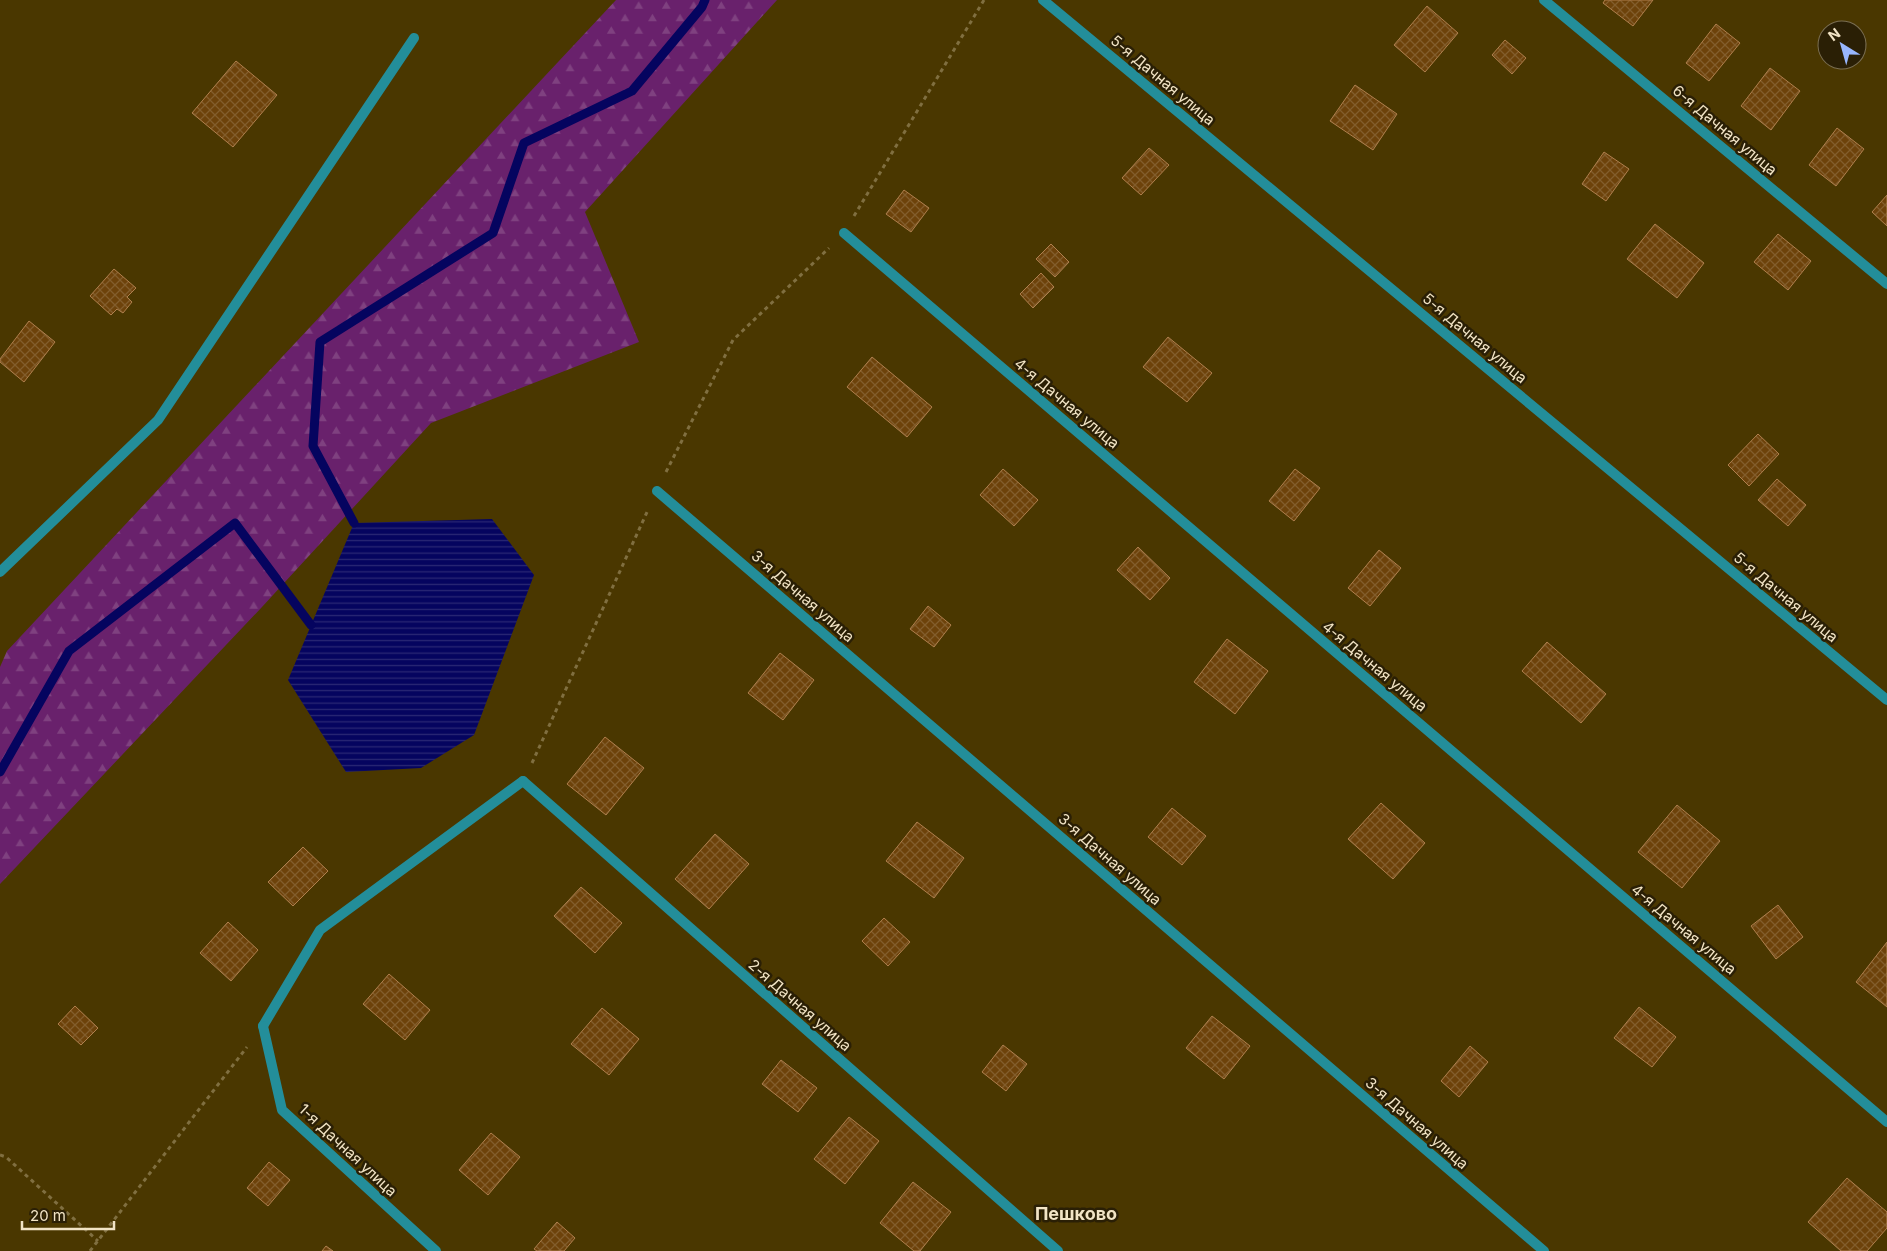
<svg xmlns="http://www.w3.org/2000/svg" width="1887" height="1251" font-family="Inter,sans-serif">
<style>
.forest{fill:url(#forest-firs)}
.water{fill:url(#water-rules)}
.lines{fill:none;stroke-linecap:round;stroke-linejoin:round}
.stream{stroke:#05045f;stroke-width:9}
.building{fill:url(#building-cross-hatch);stroke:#af7f4d}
.path{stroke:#806f40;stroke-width:3;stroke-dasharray:4 4;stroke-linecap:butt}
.service{stroke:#238e9a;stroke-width:10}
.minor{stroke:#238e9a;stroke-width:10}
.labels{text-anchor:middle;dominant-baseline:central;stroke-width:5;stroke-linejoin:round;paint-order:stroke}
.street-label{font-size:15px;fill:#f2e4c5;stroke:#2a1f05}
.quarter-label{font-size:18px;font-weight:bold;fill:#f2e4c5;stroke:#2a1f05}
</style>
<defs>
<pattern id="forest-firs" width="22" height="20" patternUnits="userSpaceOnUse" patternTransform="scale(1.25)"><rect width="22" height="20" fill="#69216c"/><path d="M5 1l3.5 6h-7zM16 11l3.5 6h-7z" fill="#7f4180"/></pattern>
<pattern id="water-rules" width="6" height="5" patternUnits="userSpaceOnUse" patternTransform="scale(1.25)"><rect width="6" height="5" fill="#05045f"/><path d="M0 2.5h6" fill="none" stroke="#2a2874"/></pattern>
<pattern id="building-cross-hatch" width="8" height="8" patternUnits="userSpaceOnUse" patternTransform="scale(1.25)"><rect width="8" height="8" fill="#6d420a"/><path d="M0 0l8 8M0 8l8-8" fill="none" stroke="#825d2c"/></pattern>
</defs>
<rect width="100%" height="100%" fill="#4a3700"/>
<path class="forest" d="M616,0H777L585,212L639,342L431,423L262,607L0,884V667L7,651Z"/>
<path class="water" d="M492,519L534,575L474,735L421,768L346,772L288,680L354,523Z"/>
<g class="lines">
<g class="stream">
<path d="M354,523L313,446L320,342L493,233L524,143L632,91L702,7L705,0"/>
<path d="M0,772L69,651L235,523L311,625"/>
</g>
</g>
<g class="building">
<path d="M1605,0H1653L1633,26L1603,3Z"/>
<path d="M1427,6L1458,33L1425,72L1394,45Z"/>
<path d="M1716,24L1740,43L1709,81L1686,63Z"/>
<path d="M1505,40L1526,58L1512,74L1492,55Z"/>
<path d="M236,61L277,95L233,147L192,113Z"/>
<path d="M1770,68L1800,91L1771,130L1741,106Z"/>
<path d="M1355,85L1397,114L1373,150L1330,121Z"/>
<path d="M1837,128L1864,149L1836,186L1809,165Z"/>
<path d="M1149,148L1169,165L1141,195L1122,178Z"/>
<path d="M1604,152L1629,169L1606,201L1582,184Z"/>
<path d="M904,190L929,208L911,232L886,214Z"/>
<path d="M1887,195V226L1872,212Z"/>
<path d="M1655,224L1704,263L1677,298L1627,259Z"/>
<path d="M1778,234L1811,261L1788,290L1754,262Z"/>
<path d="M1051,244L1069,262L1055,277L1036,259Z"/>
<path d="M114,269L136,288L127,297L132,302L123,313L117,309L111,315L90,296Z"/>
<path d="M1041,273L1054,287L1033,308L1020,294Z"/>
<path d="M29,321L55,342L24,382L0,362V359Z"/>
<path d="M1168,337L1212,373L1187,402L1143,367Z"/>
<path d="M872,357L932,407L907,437L847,387Z"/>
<path d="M1758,434L1779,454L1749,486L1728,465Z"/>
<path d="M1003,469L1038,500L1014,526L980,495Z"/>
<path d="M1295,469L1320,488L1294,521L1269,501Z"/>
<path d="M1777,479L1806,505L1788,526L1758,500Z"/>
<path d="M1138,547L1170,578L1150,600L1117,570Z"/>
<path d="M1379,550L1401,568L1370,606L1348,588Z"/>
<path d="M928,606L951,625L934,647L910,629Z"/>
<path d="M1227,639L1268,671L1235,714L1194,682Z"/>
<path d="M1547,642L1606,694L1581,723L1522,671Z"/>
<path d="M780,653L814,680L783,720L748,693Z"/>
<path d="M605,737L644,768L606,815L567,784Z"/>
<path d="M1381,803L1425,843L1393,879L1348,839Z"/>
<path d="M1677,805L1720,841L1682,888L1638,852Z"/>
<path d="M1172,808L1206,836L1182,865L1148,837Z"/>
<path d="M917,822L964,858L934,898L886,861Z"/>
<path d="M715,834L749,864L709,909L675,879Z"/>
<path d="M303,847L328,871L293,906L268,882Z"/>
<path d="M581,887L622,923L595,953L554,916Z"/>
<path d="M1778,905L1803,937L1776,959L1751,926Z"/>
<path d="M884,918L910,942L888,966L862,941Z"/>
<path d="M228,922L258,950L231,981L200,953Z"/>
<path d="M1887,942V1007L1856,982Z"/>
<path d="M389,974L430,1010L405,1040L363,1004Z"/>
<path d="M75,1006L98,1028L81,1045L58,1024Z"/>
<path d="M1639,1007L1676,1037L1652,1067L1614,1038Z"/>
<path d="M602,1008L639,1039L609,1075L571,1044Z"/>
<path d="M1212,1016L1250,1046L1224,1079L1186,1048Z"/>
<path d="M1003,1045L1027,1064L1006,1091L982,1072Z"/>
<path d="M1470,1046L1488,1062L1459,1097L1441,1081Z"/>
<path d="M781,1060L817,1088L798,1112L762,1084Z"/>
<path d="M849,1117L879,1141L845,1184L814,1159Z"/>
<path d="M491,1133L520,1157L488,1195L459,1170Z"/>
<path d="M269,1162L290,1180L268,1206L247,1188Z"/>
<path d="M1847,1178L1887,1212V1228L1867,1251H1841L1808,1222Z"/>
<path d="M913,1182L951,1212L920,1251H914L880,1223Z"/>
<path d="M557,1222L575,1238L564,1251H537L534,1249Z"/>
<path d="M326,1246L333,1251H322Z"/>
</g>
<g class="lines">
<g class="path">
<path d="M854,216L984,0"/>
<path d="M666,472L733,340L829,248"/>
<path d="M532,763L648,510"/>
<path d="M0,1155L6,1157L98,1241"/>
<path d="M90,1251L247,1047"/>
</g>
<g class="service">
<path d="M0,572L158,420L414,38"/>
<path d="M263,1026L320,930L523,781"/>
</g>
<g class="minor">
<path d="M1043,0L1887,700"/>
<path d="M1544,0L1887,284"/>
<path d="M844,233L1887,1122"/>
<path d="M657,491L1544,1251"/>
<path d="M523,781L1058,1251"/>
<path d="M263,1026L282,1110L436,1251"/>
</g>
</g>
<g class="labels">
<g class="street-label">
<text transform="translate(1163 80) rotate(40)">5-я Дачная улица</text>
<text transform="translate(1725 130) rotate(40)">6-я Дачная улица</text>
<text transform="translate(1475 338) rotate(40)">5-я Дачная улица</text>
<text transform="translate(1067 403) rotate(40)">4-я Дачная улица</text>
<text transform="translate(803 596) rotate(41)">3-я Дачная улица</text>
<text transform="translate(1786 597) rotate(40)">5-я Дачная улица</text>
<text transform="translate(1375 666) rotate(40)">4-я Дачная улица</text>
<text transform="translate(1110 859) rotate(41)">3-я Дачная улица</text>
<text transform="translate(1684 929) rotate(40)">4-я Дачная улица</text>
<text transform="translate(800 1005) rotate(41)">2-я Дачная улица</text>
<text transform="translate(1417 1123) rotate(41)">3-я Дачная улица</text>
<text transform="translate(348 1150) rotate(43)">1-я Дачная улица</text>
</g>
<g class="quarter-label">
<text x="1076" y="1213">Пешково</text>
</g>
</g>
<g transform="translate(1842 45) rotate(323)"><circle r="24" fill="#2a1f05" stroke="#7a6e52"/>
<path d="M0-4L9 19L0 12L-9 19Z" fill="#98b6fd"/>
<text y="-8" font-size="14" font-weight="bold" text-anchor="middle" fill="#f2e4c5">N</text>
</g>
<path d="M22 1221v8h92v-8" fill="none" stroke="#f2e4c5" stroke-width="2.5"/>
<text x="30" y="1221" font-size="15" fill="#f2e4c5" stroke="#2a1f05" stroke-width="4" paint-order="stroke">20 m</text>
</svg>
